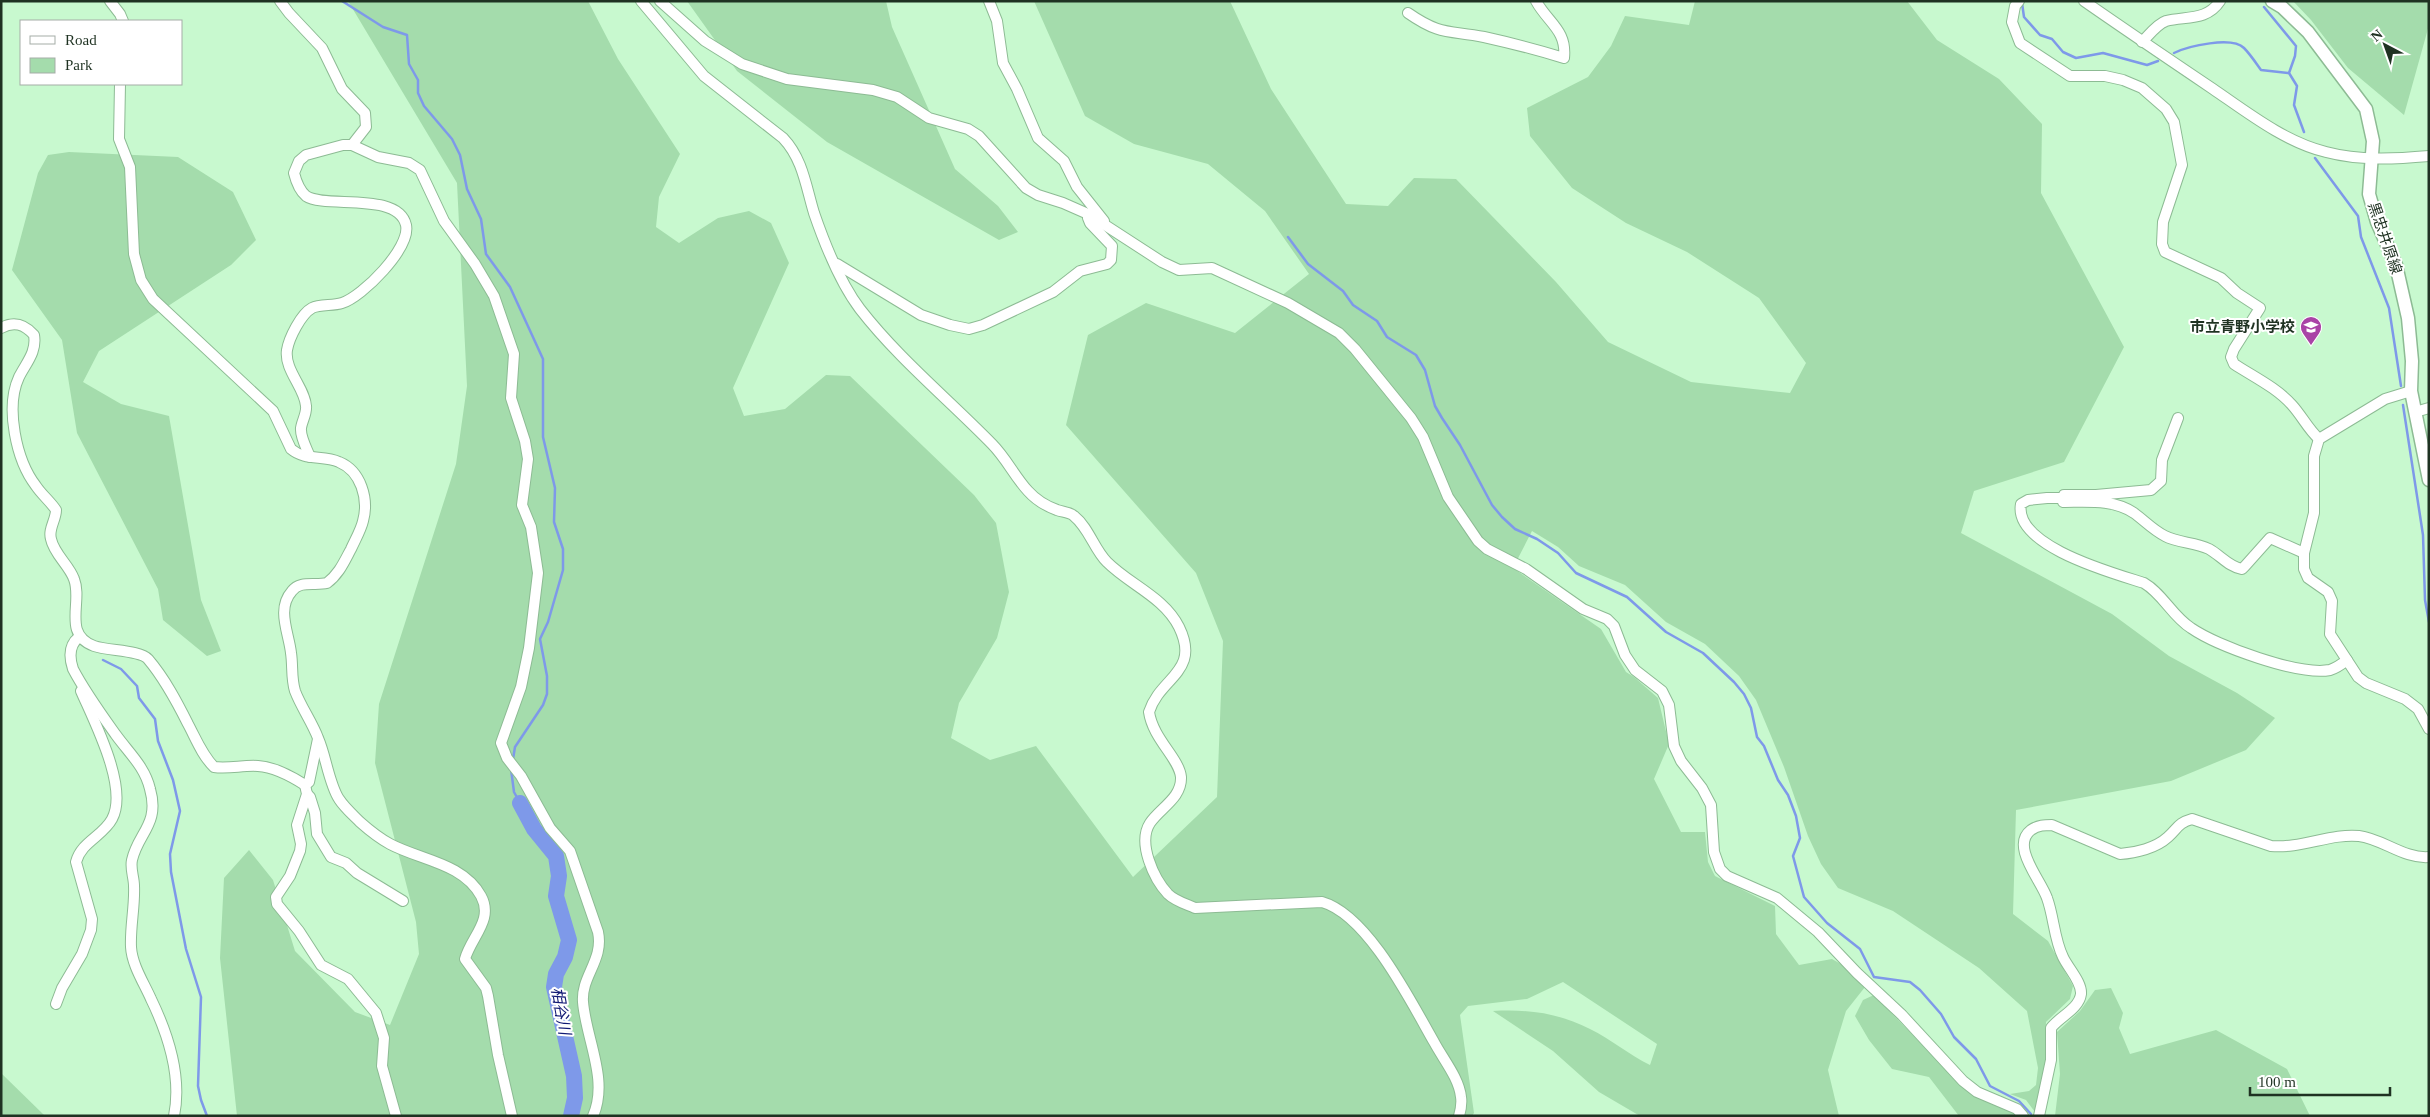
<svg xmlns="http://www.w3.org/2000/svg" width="2430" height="1117" font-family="'Times New Roman','Noto Sans JP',serif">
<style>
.green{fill:#a4dcac}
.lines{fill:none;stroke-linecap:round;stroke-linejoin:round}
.stream{stroke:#7e99e9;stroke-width:2.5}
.river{stroke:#7e99e9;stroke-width:16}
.minor-casing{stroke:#8dbb94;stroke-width:12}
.major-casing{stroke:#8dbb94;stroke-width:15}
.minor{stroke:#fff;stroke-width:10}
.major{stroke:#fff;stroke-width:12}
.labels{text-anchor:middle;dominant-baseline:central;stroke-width:4;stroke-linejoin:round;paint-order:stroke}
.street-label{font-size:15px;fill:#1f3222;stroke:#fff}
.poi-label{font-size:15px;font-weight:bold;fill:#1f3222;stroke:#fff;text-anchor:end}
.water-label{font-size:16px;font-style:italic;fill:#111974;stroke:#fff}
</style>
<rect width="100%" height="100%" fill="#c8f9cf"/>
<g class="green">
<path d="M348,1H588L618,59L680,154L659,197L656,227L679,243L718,218L749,211L771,223L789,263L733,388L744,416L785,409L826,375L850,376L974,495L996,523L1009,592L997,638L959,703L951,738L990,760L1036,746L1133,877L1217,797L1223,641L1196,573L1066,425L1088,335L1146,303L1235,333L1309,274L1265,211L1208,164L1134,144L1085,116L1034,1H1230L1271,89L1346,204L1388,206L1414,178L1456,179L1556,282L1608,342L1691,382L1790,393L1806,363L1759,298L1687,252L1626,223L1572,188L1530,136L1527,108L1588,77L1611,46L1625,16L1689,25L1695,1H1907L1937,40L1999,79L2042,124L2041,193L2124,347L2064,462L1974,491L1961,533L2112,614L2169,656L2237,693L2275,718L2246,750L2171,781L2016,810L2013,914L2048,941L2073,986L2070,999L2046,1022L2045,1068L2035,1112L2026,1100L2010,1094L2029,1091L2036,1085L2038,1068L2027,1011L1979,968L1893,911L1838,888L1821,864L1808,836L1784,767L1756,700L1739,676L1705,644L1666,622L1625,585L1579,566L1558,547L1532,531L1513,568L1601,629L1626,672L1634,677L1658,698L1669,744L1654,779L1681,832H1705L1708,862L1715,876L1775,906L1776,934L1799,965L1832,959L1846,967L1865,987L1846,1011L1828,1070L1839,1116H1640L1599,1092L1553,1051L1493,1011C1528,1009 1559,1013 1590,1029C1611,1039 1629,1055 1650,1065L1657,1044L1563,982L1527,999L1468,1006L1460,1015L1474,1113L1472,1116H237L220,958L224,878L249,850L273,880L295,951L355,1012L390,1025L419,954L416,922L375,763L379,704L456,464L467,386L457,183Z"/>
<path d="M687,1H886L892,27L955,169L998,206L1018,232L999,240L827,142L737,71Z"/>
<path d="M2293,1H2429V25L2404,115L2348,68L2311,20Z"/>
<path d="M69,152L178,157L233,192L256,240L231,265L99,351L83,382L121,404L169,416L201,600L221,651L207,656L163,620L158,589L77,433L62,340L12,270L38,173L48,155Z"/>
<path d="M2111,988L2123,1013L2119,1028L2130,1054L2216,1030L2287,1069L2310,1116H2055L2060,1074L2057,1032L2080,1011L2095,990Z"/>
<path d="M1874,995L1959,1083L2014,1113V1116H1959L1929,1077L1892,1069L1869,1040L1855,1016L1863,1000Z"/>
<path d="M1,1073L45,1116H1Z"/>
</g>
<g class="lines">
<g class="stream">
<path d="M342,1L383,27L407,35L409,64L418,80V93L424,106L452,139L460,155L467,189L481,219L486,254L510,287L543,359V437L555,488L554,522L563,549V570L548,622L540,639L547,676V694L543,705L515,747L513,759"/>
<path d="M2022,3L2024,17L2040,35L2052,39L2063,52L2076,58L2103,53L2147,65L2158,61"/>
<path d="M2264,7L2296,46L2295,56L2289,73L2297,86L2294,105L2304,132"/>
<path d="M2174,53C2188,46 2232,36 2244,48C2250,54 2256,63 2261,70L2288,73"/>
<path d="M2315,158L2358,216L2361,237L2389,308L2401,386"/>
<path d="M1288,237L1308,264L1343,291L1353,305L1377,321L1387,337L1416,355L1425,370L1435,406L1442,418L1460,445L1492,505L1502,517L1515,529L1537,539L1558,553L1576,573L1627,597L1666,632L1703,653L1734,682L1744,694L1751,708L1757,737L1764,746L1778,780L1788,795L1796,816L1800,838L1793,856L1804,897L1827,923L1860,949L1874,977L1910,982L1920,990L1941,1014L1954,1037L1976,1059L1990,1086L2019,1101L2031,1114"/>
<path d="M2403,405L2423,535L2425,600L2429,622"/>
<path d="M103,660L121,669L137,686L139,698L155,719L158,741L173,780L180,811L170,854L171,872L186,949L201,997L198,1086L201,1100L207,1116"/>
<path d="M511,769L514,792L520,803"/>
</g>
<path class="river" d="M520,803L534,829L556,856L559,876L556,896L569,940L565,957L556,974L554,987L574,1076L575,1098L571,1116"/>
<g class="minor-casing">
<g id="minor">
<path d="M110,1L120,14L123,21"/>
<path d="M280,1L289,13L322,48L342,89L365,113L366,127L352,145"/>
<path d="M641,1L704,76L783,138C803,159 806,187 814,213C824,242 841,284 860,309C898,358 948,399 992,444C1006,458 1015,477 1028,491C1036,500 1046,506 1057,510C1062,512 1070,512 1074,516C1089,528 1094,549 1107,562C1130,585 1164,597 1179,627C1201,672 1160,677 1149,712C1153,739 1179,758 1181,777C1182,798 1160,808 1150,823C1137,843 1154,879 1168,894C1175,901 1186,904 1195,908L1322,902C1368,915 1411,1002 1434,1042C1443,1059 1459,1078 1461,1097C1462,1103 1461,1109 1459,1116"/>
<path d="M660,1L705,41L742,64L787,79L873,90L897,97L929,118L968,129L979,136L1026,188L1038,195L1063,203L1088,214L1162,262L1179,270L1212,268L1288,303L1339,333L1355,349L1411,418L1423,437L1448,497L1478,541L1487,549L1526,569L1583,609L1607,619L1614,626L1625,655L1635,670L1662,691L1669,705L1674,746L1681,761L1702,788L1711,805L1714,852L1720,869L1727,876L1777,898L1818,932L1857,973L1902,1015L1963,1081L1977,1092L2017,1109L2023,1116"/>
<path d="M989,1L997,21L1003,63L1017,89L1038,138L1064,161L1077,187L1104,221"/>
<path d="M2019,1L2015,6L2012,22L2020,43L2070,76H2105L2123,80L2142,88L2166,109L2174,122L2182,165L2163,222L2162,244L2165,252L2221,278L2237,293L2260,308L2234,349L2231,357L2234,364C2254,377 2277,388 2292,405C2302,416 2308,429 2319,439"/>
<path d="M2084,1C2127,31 2170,60 2213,89C2248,113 2285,142 2326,152C2360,161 2395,159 2429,156"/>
<path d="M1408,13C1441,36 1449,30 1484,37C1511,43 1538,50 1564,58C1567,30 1548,23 1536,1"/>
<path d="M2142,42C2149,35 2157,24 2166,21C2186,16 2207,21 2220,1"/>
<path d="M120,84L119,139L130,167L134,254L141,280L153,299L273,411L291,449C305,461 323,455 339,462C361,471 369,499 363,521C361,530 355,540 351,549C344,562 339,574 327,583C315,586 300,580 292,591C276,609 289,633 291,653C293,666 291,678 295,691C301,707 312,722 318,738C326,756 329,784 339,799C344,807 353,815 360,822C369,830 379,838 390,844C420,860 463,863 481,896C494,920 471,937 465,959L486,988L488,996L498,1055L512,1116"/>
<path d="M837,264L921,315L950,325L969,329L983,325L1053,292L1080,271L1107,264L1111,260L1112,246L1090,223L1088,218"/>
<path d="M1,328C14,321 24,324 34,335C37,352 26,363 19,377C5,407 16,460 36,486C42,495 50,501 56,510C56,520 48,529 51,539C54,554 69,565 74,579C83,602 62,634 94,646C108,651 140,650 148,659C165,679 177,702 188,724C196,739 202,755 214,767C229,769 243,765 258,766C275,767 291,776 305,785L309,782L318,739"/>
<path d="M2411,391L2385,399L2319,439L2314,456V513L2304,553V569L2308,578L2328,592L2332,601L2330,634L2358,677L2366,683L2405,699L2418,709L2429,729"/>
<path d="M2415,412L2429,408"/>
<path d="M2178,418L2162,460L2161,481L2151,490L2096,495H2064L2063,502C2087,502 2113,499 2134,513C2145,521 2153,530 2165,536C2178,543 2195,542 2209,549C2220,555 2229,567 2242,569L2245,566L2270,538L2304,553"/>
<path d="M310,457C307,449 300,437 301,428C302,421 307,413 306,406C305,388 284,370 287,350C289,338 301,314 312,308C320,304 333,306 342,303C362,297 411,248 406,225C398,191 325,209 306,196C299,190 296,181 294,173L299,161L306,155L343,145H352L378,157L409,163L420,170L444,221L475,264L494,296L514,354L511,398L525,441L528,459L522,505L531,527L538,573L529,648L521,687L501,743L507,758L521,776L550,828L570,851L598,932C604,960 581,976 583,1002C586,1039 609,1080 593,1116"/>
<path d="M2063,498H2047L2028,500L2021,504C2013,546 2113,573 2144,583C2163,594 2172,616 2191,628C2217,646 2299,676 2330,670C2336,668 2342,664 2347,660"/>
<path d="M79,637C69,645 69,657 73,669C85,692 101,714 116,735C129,753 145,767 150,789C160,824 138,833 132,860C130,869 134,877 134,886C135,906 130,927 131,947C132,965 144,983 151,999C168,1034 182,1077 174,1116"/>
<path d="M305,785L307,794L297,825L301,844L300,851L290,876L276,897L277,904L299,931L321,965L348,979L376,1013L384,1038L382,1066L396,1116"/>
<path d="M307,794L310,797L315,813L317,834L331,857L346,863L357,873L403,901"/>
<path d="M56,1004L62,988L82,954L91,930L92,919L76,862C81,842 103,836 112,819C129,788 94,721 81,691"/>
<path d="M2039,1116L2051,1060V1028C2059,1017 2079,1009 2081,994C2082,982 2068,968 2063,957C2054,939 2054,917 2047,898C2041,880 2010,846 2031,830C2038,825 2045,825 2052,825L2120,854C2136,853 2156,848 2168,837C2178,828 2178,823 2192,819L2271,846C2300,849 2332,833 2359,836C2383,839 2404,859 2429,857"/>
</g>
</g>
<g class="major-casing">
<path id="major" d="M2272,1L2282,7L2308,32L2366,109L2373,141L2369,194L2377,222L2396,265L2408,318L2412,361L2411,391L2429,480"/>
</g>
<use href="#minor" class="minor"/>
<use href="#major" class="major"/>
</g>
<defs>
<g id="school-pin" transform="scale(1.125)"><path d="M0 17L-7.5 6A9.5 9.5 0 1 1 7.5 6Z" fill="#a943a6" stroke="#fff"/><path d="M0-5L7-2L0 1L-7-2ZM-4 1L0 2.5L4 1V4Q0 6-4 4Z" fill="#fff"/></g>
</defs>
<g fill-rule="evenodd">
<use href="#school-pin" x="2311" y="327"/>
</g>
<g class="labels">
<g class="street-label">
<text transform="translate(2385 238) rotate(71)">黒忠井原線</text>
</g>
<g class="poi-label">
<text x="2295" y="327">市立青野小学校</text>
</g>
<g class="water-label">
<text transform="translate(561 1011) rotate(80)">相谷川</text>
</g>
</g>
<rect width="2430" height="1117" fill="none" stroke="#1f3222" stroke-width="5"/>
<rect x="20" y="20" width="162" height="65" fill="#ffffff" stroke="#a5ada7"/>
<rect x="30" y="36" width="25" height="8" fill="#ffffff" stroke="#a5ada7"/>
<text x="65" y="45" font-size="15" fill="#1f3222">Road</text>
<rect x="30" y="58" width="25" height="15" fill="#a4dcac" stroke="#a5ada7"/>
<text x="65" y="70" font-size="15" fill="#1f3222">Park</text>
<g transform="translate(2385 45) rotate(319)" stroke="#ffffff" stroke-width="4" paint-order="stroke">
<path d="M0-4L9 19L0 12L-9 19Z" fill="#1f3222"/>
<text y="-8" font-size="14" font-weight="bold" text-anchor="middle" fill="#1f3222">N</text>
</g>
<path d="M2250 1087v8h140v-8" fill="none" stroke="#1f3222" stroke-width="2.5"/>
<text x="2258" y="1087" font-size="15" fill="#1f3222" stroke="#ffffff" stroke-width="4" paint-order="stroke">100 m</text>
</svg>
